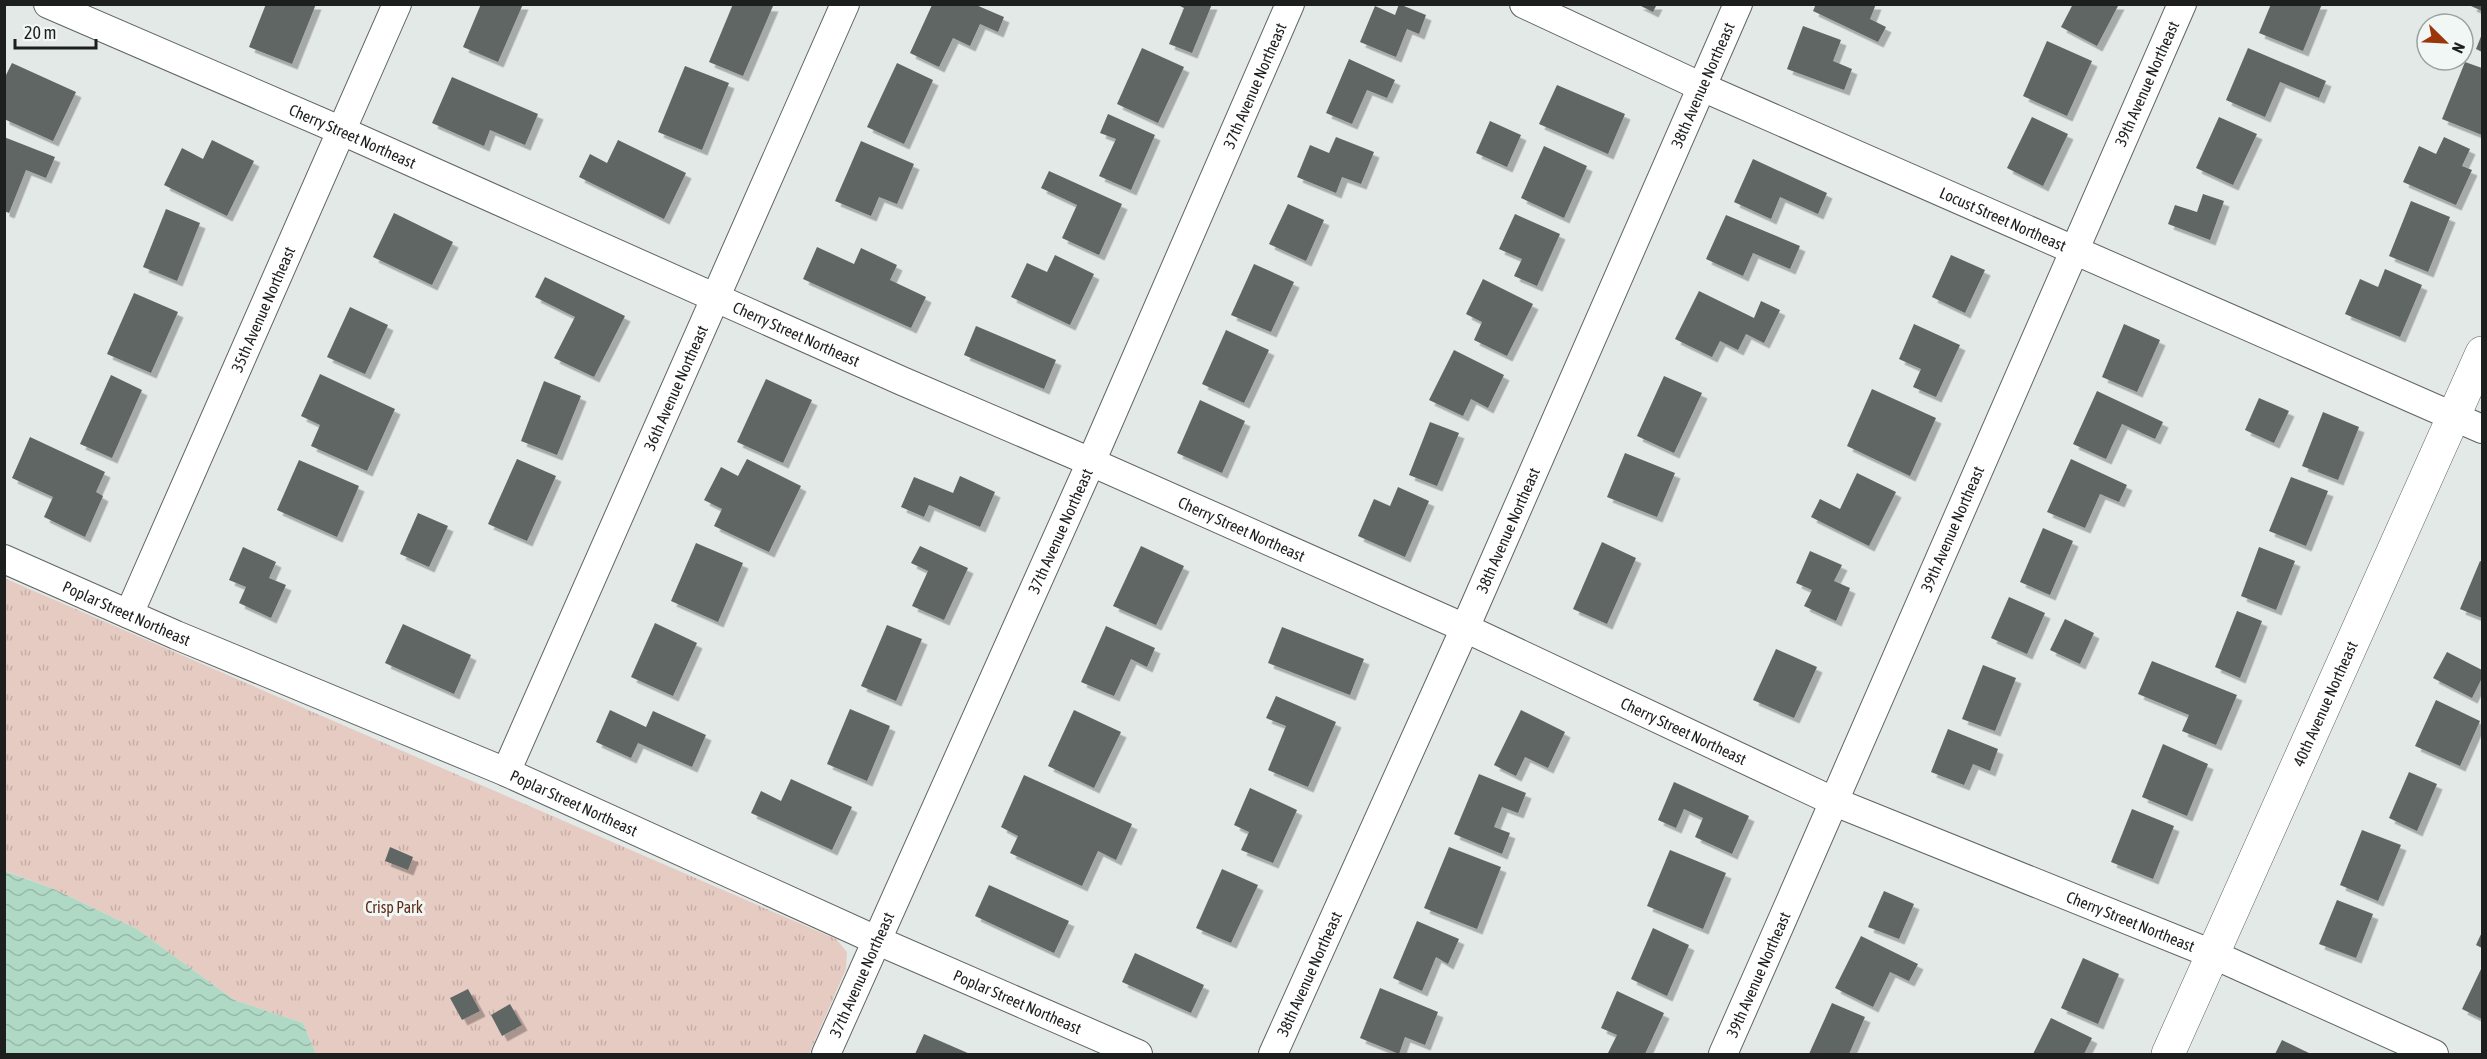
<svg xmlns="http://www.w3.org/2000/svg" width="2487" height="1059" font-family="'Asap Condensed',sans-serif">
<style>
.park{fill:url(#park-tufts)}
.water{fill:url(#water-waves)}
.building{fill:#616663;filter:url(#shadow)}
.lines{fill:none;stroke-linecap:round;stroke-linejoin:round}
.minor-casing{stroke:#606563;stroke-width:30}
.tertiary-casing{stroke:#606563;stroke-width:34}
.minor{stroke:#fff;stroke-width:28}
.tertiary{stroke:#fff;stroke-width:33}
.labels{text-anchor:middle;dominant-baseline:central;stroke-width:6;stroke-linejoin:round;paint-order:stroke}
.street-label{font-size:16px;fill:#1d1f1e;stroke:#f1f7f4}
.park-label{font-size:16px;fill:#612d1b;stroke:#f1f7f4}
</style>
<defs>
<pattern id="park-tufts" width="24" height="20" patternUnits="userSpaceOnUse" patternTransform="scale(1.5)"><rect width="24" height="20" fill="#e6cbc2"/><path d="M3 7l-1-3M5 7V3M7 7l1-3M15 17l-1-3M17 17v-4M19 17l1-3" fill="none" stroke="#c5aea6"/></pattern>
<pattern id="water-waves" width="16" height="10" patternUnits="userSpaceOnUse" patternTransform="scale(1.5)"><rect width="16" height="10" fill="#afd8c5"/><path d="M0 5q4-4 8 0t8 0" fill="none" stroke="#96b9a9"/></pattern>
<filter id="shadow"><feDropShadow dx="5.5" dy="5.5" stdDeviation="0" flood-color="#0004"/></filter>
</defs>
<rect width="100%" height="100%" fill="#e3e9e6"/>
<path class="park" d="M4,578L836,939L847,952L846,969L809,1054H316L303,1023L234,1000L137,929L54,889L5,871Z"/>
<path class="water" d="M4,871L54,889L137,929L234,1000L303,1023L316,1054H5Z"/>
<g class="building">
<path d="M266,4H316L292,64L249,47Z"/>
<path d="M481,4H523L498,62L463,47Z"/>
<path d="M733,4L773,6L743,76L709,62Z"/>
<path d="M1176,4H1212L1192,53L1169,44L1184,8Z"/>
<path d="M1399,4L1426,15L1419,34L1407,29L1396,57L1360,42L1375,6L1395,15Z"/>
<path d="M1637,4H1657L1653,12Z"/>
<path d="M1816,4H1876L1870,19L1886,27L1878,42L1813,11Z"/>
<path d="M2073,4H2119L2097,46L2061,27Z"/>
<path d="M2271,4H2322L2303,51L2259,33Z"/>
<path d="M2472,4H2482V11L2471,6Z"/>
<path d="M932,5H976L1004,17L998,32L980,24L970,46L953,38L939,67L910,53Z"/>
<path d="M1803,26L1841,40L1833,61L1852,69L1844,90L1787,69Z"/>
<path d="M2482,34V52L2476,49Z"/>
<path d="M2047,41L2092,61L2067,116L2023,96Z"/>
<path d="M1142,48L1184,67L1158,123L1117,104Z"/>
<path d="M2248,48L2326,81L2319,98L2280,82L2265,117L2226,100Z"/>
<path d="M1349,59L1395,80L1387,98L1367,90L1352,124L1326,113Z"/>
<path d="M2465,62L2482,68V135L2442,119Z"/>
<path d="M12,63L76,92L53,141L4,119V79Z"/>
<path d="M897,63L933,80L904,144L867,127Z"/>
<path d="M685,66L729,83L702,150L658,132Z"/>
<path d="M452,77L538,114L525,145L490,130L484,146L432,123Z"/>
<path d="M1557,85L1625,114L1608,154L1539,124Z"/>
<path d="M1108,114L1155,135L1131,190L1099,176L1116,139L1100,133Z"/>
<path d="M2032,117L2068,134L2043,186L2007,168Z"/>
<path d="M2219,117L2257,134L2233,185L2196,168Z"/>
<path d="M1490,121L1521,135L1507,167L1476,153Z"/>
<path d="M4,137L55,157L46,178L26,170L9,213L4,211Z"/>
<path d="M1336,137L1374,152L1361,184L1342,177L1336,193L1297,177L1310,145L1329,153Z"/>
<path d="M2444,137L2470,149L2462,166L2472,170L2456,205L2403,182L2419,146L2436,154Z"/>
<path d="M212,140L254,161L227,216L164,185L182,148L203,159Z"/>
<path d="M618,140L686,173L664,219L579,177L590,154L607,163Z"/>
<path d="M861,141L914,164L897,204L879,197L871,216L835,201Z"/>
<path d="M1544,146L1587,166L1564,218L1521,198Z"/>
<path d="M1753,159L1827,193L1818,214L1780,197L1771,219L1734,202Z"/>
<path d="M1049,171L1122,204L1099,255L1062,238L1077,205L1041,188Z"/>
<path d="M2203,194L2224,201L2210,240L2168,224L2175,205L2197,212Z"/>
<path d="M2411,201L2450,217L2428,272L2389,256Z"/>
<path d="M1288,204L1324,220L1306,261L1269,244Z"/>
<path d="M166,209L200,223L177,281L143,267Z"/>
<path d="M394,213L453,242L432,285L373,257Z"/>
<path d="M1515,214L1560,234L1537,286L1514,276L1522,259L1499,249Z"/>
<path d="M1726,215L1800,246L1790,269L1753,253L1743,276L1706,259Z"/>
<path d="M817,247L854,264L861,248L897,265L890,280L926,297L911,328L803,279Z"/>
<path d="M1055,255L1094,274L1070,325L1011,297L1027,263L1047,272Z"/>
<path d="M1951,255L1985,270L1965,313L1932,297Z"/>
<path d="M1254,264L1294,282L1271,332L1231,315Z"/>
<path d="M2385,269L2422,285L2400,337L2345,314L2360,279L2378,287Z"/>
<path d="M545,277L625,316L594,377L554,358L575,317L535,297Z"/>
<path d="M1483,279L1533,304L1507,356L1474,340L1482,322L1466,314Z"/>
<path d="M1699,291L1754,318L1761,301L1780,310L1764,343L1746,334L1738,350L1720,341L1712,357L1675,339Z"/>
<path d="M134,293L178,312L151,373L107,354Z"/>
<path d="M350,307L388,325L365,374L327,357Z"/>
<path d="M1914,324L1960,345L1936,397L1913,387L1921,369L1899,359Z"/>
<path d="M2124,324L2160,340L2137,392L2102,377Z"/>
<path d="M976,326L1056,360L1044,389L964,355Z"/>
<path d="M1226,330L1269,350L1244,403L1202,384Z"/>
<path d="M1454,350L1504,375L1488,408L1471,399L1463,416L1429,400Z"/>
<path d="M320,374L395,409L367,471L311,446L320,425L301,416Z"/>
<path d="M111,375L142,390L112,458L80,444Z"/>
<path d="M1664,376L1702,393L1674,453L1637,436Z"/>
<path d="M766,379L812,400L783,463L737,442Z"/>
<path d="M544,381L581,396L557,455L521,441Z"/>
<path d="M1872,389L1936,418L1910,476L1847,446Z"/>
<path d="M2097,391L2163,422L2155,439L2122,424L2106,459L2073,444Z"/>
<path d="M2259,398L2289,411L2274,443L2245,430Z"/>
<path d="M1200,400L1245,421L1222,473L1177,453Z"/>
<path d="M2323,412L2359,427L2338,480L2302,466Z"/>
<path d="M1430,422L1459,433L1437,486L1409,475Z"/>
<path d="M30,437L105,472L96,492L103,496L85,537L44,517L53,497L12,478Z"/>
<path d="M1625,453L1675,473L1657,517L1607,497Z"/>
<path d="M517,459L556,476L527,541L488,524Z"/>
<path d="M747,459L801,486L769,552L714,526L722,509L704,500L721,467L738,476Z"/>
<path d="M2071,459L2127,485L2119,502L2100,494L2085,528L2047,512Z"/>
<path d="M299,460L359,486L337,537L277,510Z"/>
<path d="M1857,473L1896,492L1869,546L1811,517L1820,499L1840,509Z"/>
<path d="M960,476L995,492L980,527L929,505L924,517L901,507L914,477L953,493Z"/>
<path d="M2291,477L2328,491L2306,546L2269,531Z"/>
<path d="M1398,487L1429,501L1405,557L1358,536L1374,499L1390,506Z"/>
<path d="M418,513L448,526L429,567L400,554Z"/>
<path d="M2043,528L2073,541L2050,595L2020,582Z"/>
<path d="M1602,542L1636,558L1607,624L1573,609Z"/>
<path d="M696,543L743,563L718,622L671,601Z"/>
<path d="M920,546L968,568L944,620L912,606L928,571L911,563Z"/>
<path d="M1141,546L1184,566L1156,625L1113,606Z"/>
<path d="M243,547L276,562L269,578L286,585L271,618L239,603L246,587L229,580Z"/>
<path d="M2259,547L2295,561L2276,610L2241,596Z"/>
<path d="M1810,551L1842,565L1834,581L1850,588L1836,621L1804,606L1812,590L1796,583Z"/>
<path d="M2480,561L2482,562V618L2460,609Z"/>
<path d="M2009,597L2045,613L2027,654L1991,638Z"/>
<path d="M2237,611L2262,621L2240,678L2215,667Z"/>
<path d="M2065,619L2094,633L2080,664L2050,650Z"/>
<path d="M655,623L697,643L673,696L631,677Z"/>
<path d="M403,624L471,655L454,694L385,663Z"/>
<path d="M887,625L922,639L896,701L861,686Z"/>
<path d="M1106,626L1155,648L1147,667L1131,659L1114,696L1081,682Z"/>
<path d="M1282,627L1364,659L1350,695L1268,663Z"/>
<path d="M1776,649L1817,667L1794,718L1753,700Z"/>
<path d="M2447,652L2482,670V678L2472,698L2433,678Z"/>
<path d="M2152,661L2237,695L2216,745L2182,731L2189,715L2138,694Z"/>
<path d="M1983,665L2016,678L1995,731L1962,719Z"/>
<path d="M1276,696L1336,722L1308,787L1268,770L1286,726L1266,718Z"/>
<path d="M2436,700L2480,721L2460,766L2415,746Z"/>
<path d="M850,709L890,726L867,781L827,764Z"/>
<path d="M610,710L646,727L653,711L706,735L692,767L638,743L631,758L596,742Z"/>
<path d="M1074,710L1121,732L1094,788L1048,766Z"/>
<path d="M1521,710L1565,732L1548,768L1525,757L1516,776L1494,765Z"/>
<path d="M1948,729L1998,749L1990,771L1973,764L1964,785L1931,772Z"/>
<path d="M2163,744L2208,764L2187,816L2142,797Z"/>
<path d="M2409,772L2437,784L2417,831L2389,818Z"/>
<path d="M1479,774L1526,793L1518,813L1502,807L1494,827L1510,833L1502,854L1454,834Z"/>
<path d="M1024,775L1132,824L1116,860L1098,851L1082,886L1010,853L1018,836L1001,827Z"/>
<path d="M791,779L852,807L832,850L751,813L761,791L781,801Z"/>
<path d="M1674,782L1749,816L1732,854L1695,837L1703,818L1684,809L1676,828L1658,820Z"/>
<path d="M1250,788L1297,810L1273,863L1241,850L1249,832L1234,825Z"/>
<path d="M2132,809L2174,826L2153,879L2111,862Z"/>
<path d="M2362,830L2401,845L2378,901L2340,885Z"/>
<path d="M390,847L413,857L408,870L385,861Z"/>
<path d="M1449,847L1501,867L1477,929L1424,908Z"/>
<path d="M1670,850L1726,873L1703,929L1647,906Z"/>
<path d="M1222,869L1258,885L1231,943L1196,928Z"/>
<path d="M989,885L1069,921L1054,953L975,916Z"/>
<path d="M1884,891L1914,904L1899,939L1868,927Z"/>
<path d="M2337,900L2373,914L2356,958L2319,944Z"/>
<path d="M1417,921L1459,939L1448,964L1436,957L1422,991L1393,978Z"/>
<path d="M1653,928L1689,945L1667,996L1631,979Z"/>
<path d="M2482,932V948L2476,945Z"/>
<path d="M1861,936L1918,964L1909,981L1890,972L1873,1007L1835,988Z"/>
<path d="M1135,953L1204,985L1191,1013L1122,982Z"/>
<path d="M2083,958L2119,974L2098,1024L2061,1008Z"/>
<path d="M2482,967V1019L2462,1009Z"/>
<path d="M1380,988L1438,1012L1425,1045L1405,1037L1399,1054L1360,1038Z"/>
<path d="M468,989L480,1011L462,1020L450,998Z"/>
<path d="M1617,991L1664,1013L1645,1054L1608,1053L1617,1035L1601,1028Z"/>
<path d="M1832,1003L1865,1017L1849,1054H1809Z"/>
<path d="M510,1004L522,1025L502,1036L491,1015Z"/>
<path d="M2051,1018L2092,1038L2084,1054H2033Z"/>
<path d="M924,1034L970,1054H915Z"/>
<path d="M2282,1040L2311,1054H2275Z"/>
</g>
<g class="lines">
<g class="minor-casing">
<g id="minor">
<path id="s1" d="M48,4L342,131L902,381L1091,462L1465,628L1835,802L2212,954L2434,1054"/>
<path id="s2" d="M1524,4L1702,87L2482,429"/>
<path id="s3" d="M4,559L176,635L506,772L876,940L1138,1054"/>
<path id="s4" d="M129,614L397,4"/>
<path id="s5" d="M506,772L845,4"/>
<path id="s6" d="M826,1054L1091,462L1290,4"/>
<path id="s7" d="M1273,1054L1465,628L1738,4"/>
<path id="s8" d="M1723,1054C1878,705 2026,353 2182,4"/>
</g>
</g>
<g class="tertiary-casing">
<g id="tertiary">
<path id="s9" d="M2168,1054L2482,353"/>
</g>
</g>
<use href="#minor" class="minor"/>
<use href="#tertiary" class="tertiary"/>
</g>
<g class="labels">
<g class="street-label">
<text stroke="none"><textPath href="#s8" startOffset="1059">39th Avenue Northeast</textPath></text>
<text stroke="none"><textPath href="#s6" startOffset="1059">37th Avenue Northeast</textPath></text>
<text stroke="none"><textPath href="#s7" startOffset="1060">38th Avenue Northeast</textPath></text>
<text stroke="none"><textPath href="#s1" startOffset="332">Cherry Street Northeast</textPath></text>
<text stroke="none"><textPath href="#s2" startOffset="525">Locust Street Northeast</textPath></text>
<text stroke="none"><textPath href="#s4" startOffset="333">35th Avenue Northeast</textPath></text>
<text stroke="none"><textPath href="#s1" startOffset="818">Cherry Street Northeast</textPath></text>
<text stroke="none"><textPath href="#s5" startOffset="420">36th Avenue Northeast</textPath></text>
<text stroke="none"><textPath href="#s1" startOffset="1304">Cherry Street Northeast</textPath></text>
<text stroke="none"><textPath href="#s8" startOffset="573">39th Avenue Northeast</textPath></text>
<text stroke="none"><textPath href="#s7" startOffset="574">38th Avenue Northeast</textPath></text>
<text stroke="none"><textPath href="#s6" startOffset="573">37th Avenue Northeast</textPath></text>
<text stroke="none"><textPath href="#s3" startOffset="134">Poplar Street Northeast</textPath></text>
<text stroke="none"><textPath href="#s9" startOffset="384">40th Avenue Northeast</textPath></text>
<text stroke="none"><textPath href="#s1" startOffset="1790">Cherry Street Northeast</textPath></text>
<text stroke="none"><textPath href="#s3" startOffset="620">Poplar Street Northeast</textPath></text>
<text stroke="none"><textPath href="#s1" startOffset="2276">Cherry Street Northeast</textPath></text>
<text stroke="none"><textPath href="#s6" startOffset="87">37th Avenue Northeast</textPath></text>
<text stroke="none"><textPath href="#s7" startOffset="88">38th Avenue Northeast</textPath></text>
<text stroke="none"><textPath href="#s8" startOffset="87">39th Avenue Northeast</textPath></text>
<text stroke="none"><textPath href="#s3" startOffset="1106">Poplar Street Northeast</textPath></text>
</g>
<g class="park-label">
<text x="394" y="907">Crisp Park</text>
</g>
</g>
<rect width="2487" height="1059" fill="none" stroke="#1d1f1e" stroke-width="12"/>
<g transform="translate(2445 42) rotate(114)"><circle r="28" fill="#f1f7f4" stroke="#9ca19e" stroke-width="1.5"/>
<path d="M0-4.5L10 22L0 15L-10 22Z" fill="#9b350a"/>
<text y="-9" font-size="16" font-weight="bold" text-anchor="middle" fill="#1d1f1e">N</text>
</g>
<path d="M15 39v9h81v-9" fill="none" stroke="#1d1f1e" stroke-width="3"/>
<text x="24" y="39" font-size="18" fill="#1d1f1e" stroke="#f1f7f4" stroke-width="4.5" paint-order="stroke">20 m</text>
</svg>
